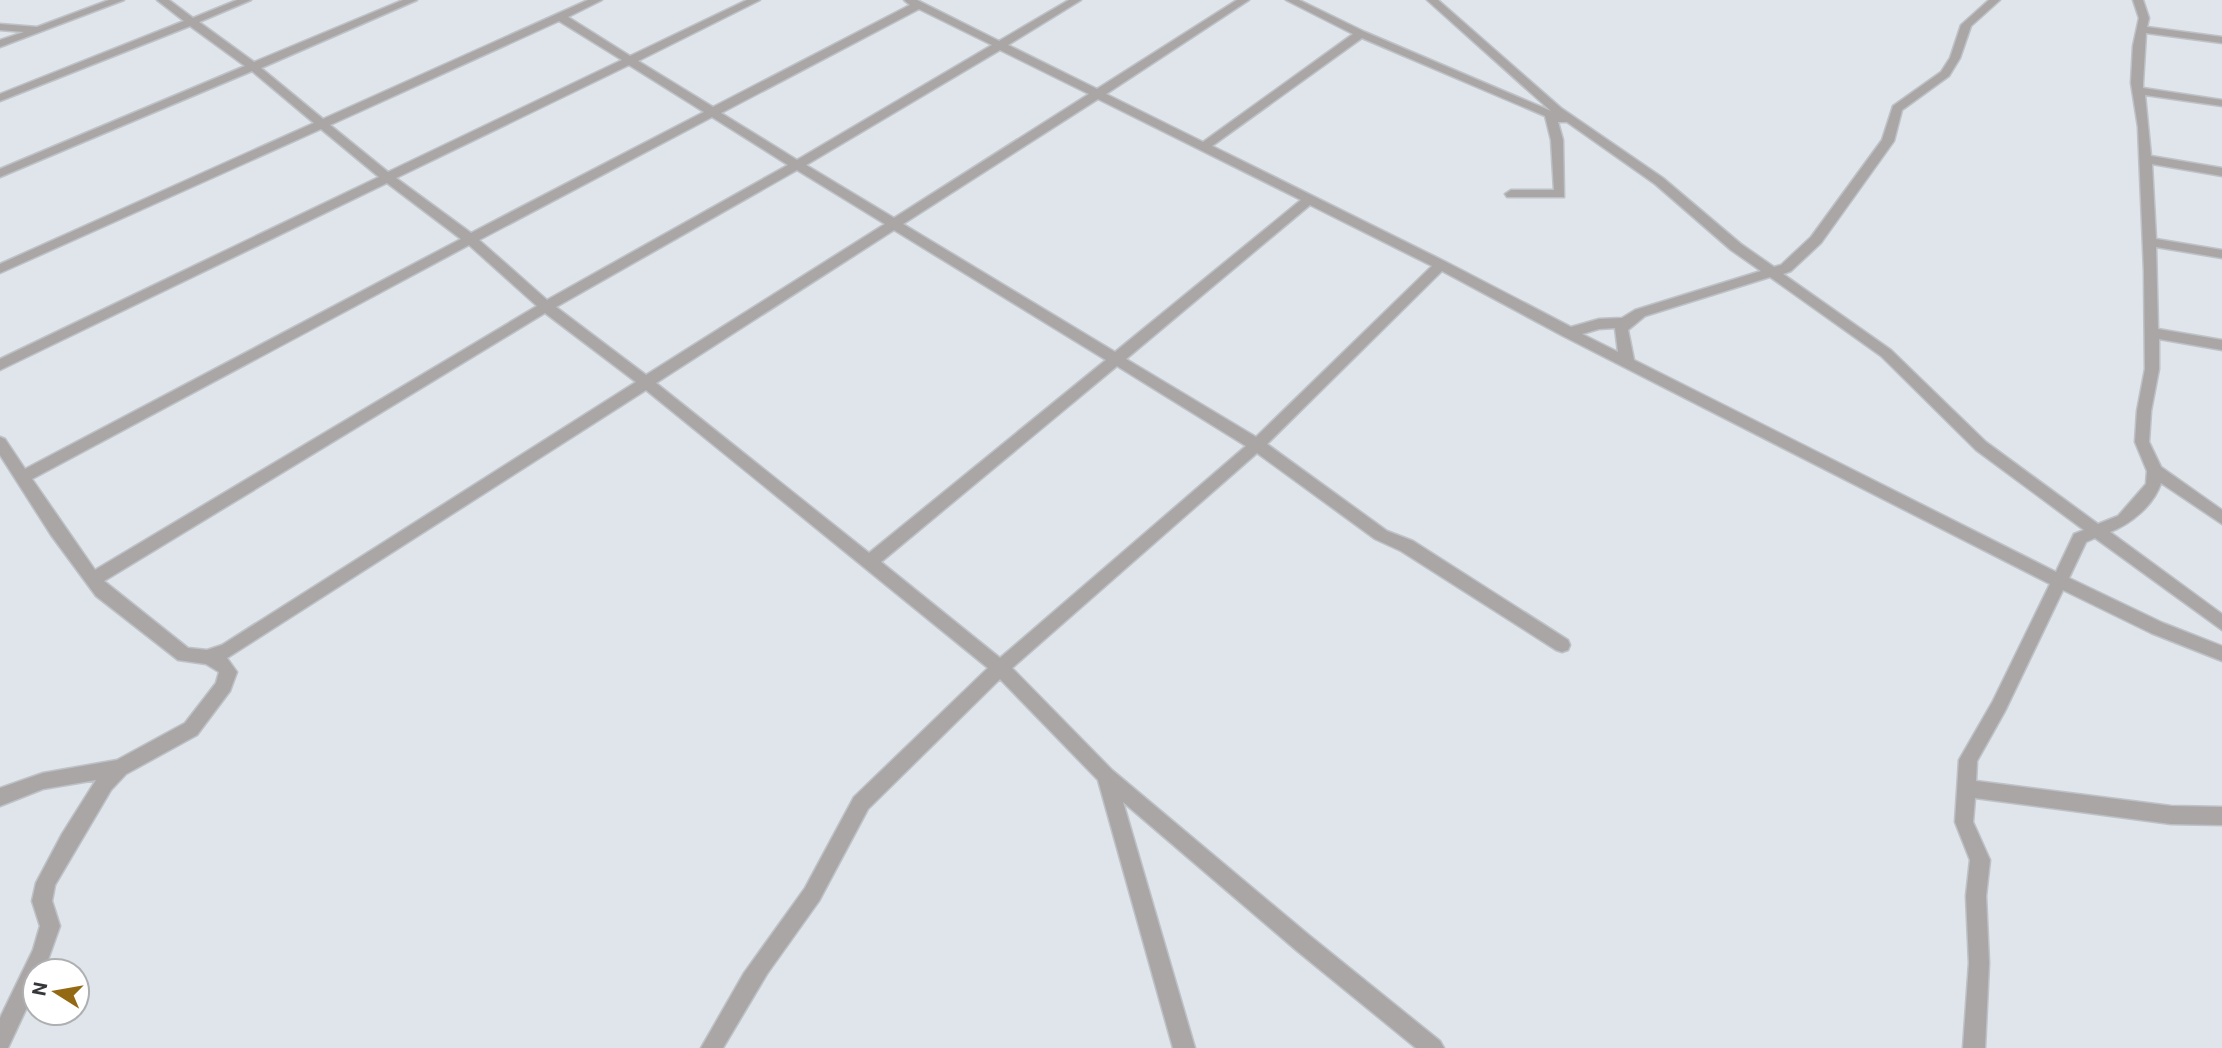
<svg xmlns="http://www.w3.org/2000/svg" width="2222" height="1048" font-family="Roboto,sans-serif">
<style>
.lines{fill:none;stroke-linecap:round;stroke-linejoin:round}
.minor-casing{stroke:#bdc2c7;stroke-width:3}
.minor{fill:#aaa6a6;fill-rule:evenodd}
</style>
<rect width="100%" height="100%" fill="#dfe5ea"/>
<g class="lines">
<g class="minor-casing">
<g id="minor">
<path d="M109,0H124L0,47V40L24,32L0,30V24L37,27Z"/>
<path d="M157,0H169L193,18L237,0H251L199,22L254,62L403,0H417L261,68L323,119L588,0H602L568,17L630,56L747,0H760L638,61L713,107L910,5L904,0H917L999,41L1069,0H1081L1008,45L1097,89L1237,0H1249L1106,94L1203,142L1353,34L1286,0H1299L1365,32L1551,111L1427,0H1438L1561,108L1663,178L1741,244L1774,267L1781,265L1811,237L1882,140L1893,106L1941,72L1950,58L1961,25L1989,0H2000L1971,26L1960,58L1949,76L1902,110L1894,141L1821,243L1791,271L1783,274L1891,350L1986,442L2098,524L2118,516L2146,484L2147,471L2135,442L2137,411L2145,369L2144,271L2138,127L2131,83L2133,46L2139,18L2133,0H2143L2149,18L2147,27L2222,37V43L2146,33L2143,83V88L2222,100V106L2145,95L2151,156L2222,168V176L2152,164L2156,239L2222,250V258L2156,247L2158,329L2222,340V350L2159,339V369L2151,411L2149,442L2161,467L2222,510V524L2161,483C2154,505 2131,524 2110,532L2222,614V630L2095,538L2086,542L2069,578L2163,623L2222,646V661L2151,633L2063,590L2005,711L1977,761L1976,781L2171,806L2222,807V825L2171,824L1975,798L1973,822L1990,860L1986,896L1989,963L1985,1048H1963L1969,963L1966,896L1970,860L1955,822L1959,760L1993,701L2050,584L1563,336L1442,271L1267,444L1387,531L1413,541L1568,640L1570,645L1568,650L1562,652L1556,650L1401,551L1375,539L1257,453L1012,668L1112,770L1310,936L1440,1041L1444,1048H1416L1296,950L1123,802L1195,1048H1173L1098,780L1000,679L868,809L819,901L767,974L723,1048H701L744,973L805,888L854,797L988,668L646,390L227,658L237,672L230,691L197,735L126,774L111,790L55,885L52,901L60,926L44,971H35V990L8,1048H0V1018L33,950L40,926L32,901L36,883L62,834L96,780L43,789L0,806V788L43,773L117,760L185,723L216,683L219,672L206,664L178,660L96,596L51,535L0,455V437L5,439L25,469L461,239L387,183L0,370V359L379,177L321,129L0,273V264L314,123L252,71L0,177V169L245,66L190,26L0,101V94L184,21ZM919,9L992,45L797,160L721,113ZM559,21L622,60L388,172L330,125ZM1362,38L1545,116L1551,140L1554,190H1511L1505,194L1507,197H1564L1563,140L1558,122H1567L1655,184L1731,250L1761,271L1635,310L1622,318L1599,319L1571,327L1446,262L1212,146ZM1000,50L1089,94L894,218L806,165ZM629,65L704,112L471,233L396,178ZM1098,99L1301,200L1115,352L903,224ZM712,117L788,165L547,300L479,240ZM797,170L885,224L646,375L556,307ZM1310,205L1432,266L1256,437L1126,359ZM894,230L1106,360L869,553L656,383ZM469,245L537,306L95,570L32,479ZM1770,277L1881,356L1976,450L2084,530L2074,534L2056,572L1634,360L1628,330L1645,316ZM545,313L636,382L222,645L207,650L188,648L104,581ZM1615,328L1618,352L1582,334L1599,329ZM1117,366L1246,446L1000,658L881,562Z"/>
</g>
</g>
<use href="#minor" class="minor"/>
</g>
<g transform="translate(56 992) rotate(281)"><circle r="33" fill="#ffffff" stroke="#aeafb0" stroke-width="2"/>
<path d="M0-5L12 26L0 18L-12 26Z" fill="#936a13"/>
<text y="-10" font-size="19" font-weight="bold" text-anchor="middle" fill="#35373a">N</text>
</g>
</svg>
